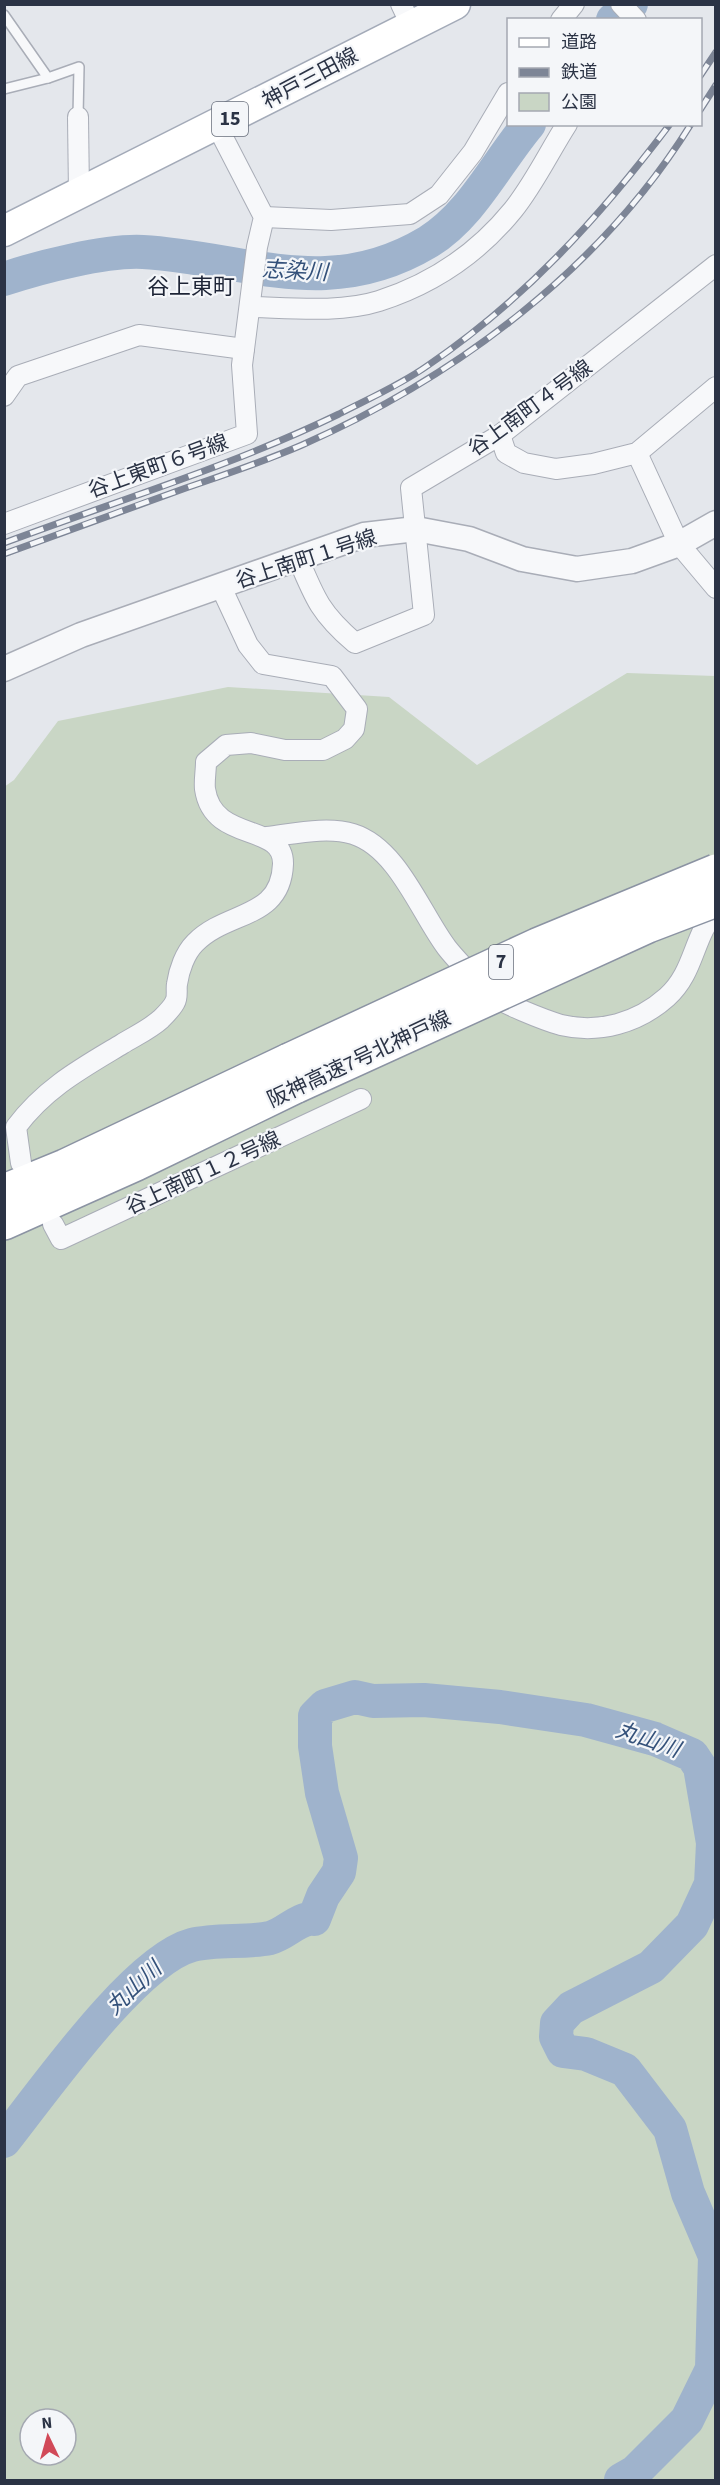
<svg xmlns="http://www.w3.org/2000/svg" width="720" height="2485" font-family="'Source Sans 3','Noto Sans JP',sans-serif">
<style>
.green{fill:#c9d6c5;fill-rule:evenodd}
.lines{fill:none;stroke-linecap:round;stroke-linejoin:round}
.stream{stroke:#9fb3cc;stroke-width:6}
.river{stroke:#9fb3cc;stroke-width:34}
.service-casing{stroke:#a9adb7;stroke-width:12}
.minor-casing{stroke:#a9adb7;stroke-width:22}
.tertiary-casing{stroke:#a9adb7;stroke-width:27}
.primary-casing{stroke:#a3aab8;stroke-width:33}
.motorway-casing{stroke:#8b93a3;stroke-width:36}
.service{stroke:#f7f8fa;stroke-width:9}
.minor{stroke:#f7f8fa;stroke-width:20}
.tertiary{stroke:#f7f8fa;stroke-width:24}
.primary{stroke:#fff;stroke-width:30}
.motorway{stroke:#fff;stroke-width:33}
.rail-casing{stroke:#7d8596;stroke-width:7}
.rail{stroke:#f4f6f9;stroke-width:4.5;stroke-dasharray:14;stroke-linecap:butt}
.motorway-bridge-casing{stroke:#8b93a3;stroke-width:36;stroke-linecap:butt}
.motorway-bridge{stroke:#fff;stroke-width:33}
.labels{text-anchor:middle;dominant-baseline:central;stroke-width:4.5;stroke-linejoin:round;paint-order:stroke}
.shield{fill:#f4f6f9;stroke:#676e7b;stroke-width:1.5}
.shield-label{font-size:20px;font-weight:bold;fill:#2b3345}
.street-label{font-size:21px;fill:#2b3345;stroke:#f4f6f9}
.water-label{font-size:22px;font-style:italic;fill:#34517a;stroke:#f4f6f9}
.neighbourhood-label{font-size:22px;fill:#1d2436;stroke:#f4f6f9}
</style>
<rect width="100%" height="100%" fill="#e4e7ec"/>
<path class="green" d="M627,673L715,676V2480H5L4,787L14,780L58,721L228,687L389,697L477,765ZM30,2419H66V2455H30Z"/>
<g class="lines">
<path class="stream" d="M715,2256H716"/>
<g class="river">
<path d="M613,20L631,4"/>
<path d="M4,279C39,267 106,250 143,252C247,258 328,302 428,242C472,215 496,163 529,124"/>
<path d="M4,2141C43,2092 135,1960 192,1945C217,1939 245,1943 270,1938C286,1934 299,1917 314,1919L323,1896L339,1872L341,1858L322,1793L315,1746V1716L325,1706L355,1697L373,1701L424,1700L500,1707L586,1720L655,1739L692,1755L700,1767L713,1843L711,1884L692,1925L651,1967L571,2008L557,2023L556,2037L563,2051L586,2054L625,2070L670,2129L688,2193L715,2256L712,2369L687,2420L635,2472L621,2480"/>
</g>
<g class="service-casing">
<g id="service">
<path d="M4,15L48,78L79,67L78,117"/>
<path d="M4,89L48,78"/>
</g>
</g>
<g class="minor-casing">
<g id="minor">
<path d="M401,4L411,25"/>
<path d="M621,4L636,20"/>
<path d="M561,20L574,4"/>
<path d="M78,117L79,194"/>
<path d="M264,217L331,220L410,214L439,195L473,152L508,93"/>
<path d="M251,307C291,308 341,313 379,301C432,284 478,253 513,210C534,184 549,152 567,124"/>
<path d="M4,396L18,376L139,335L244,349"/>
<path d="M500,435L506,453L524,463L556,469L593,464L637,453L716,387"/>
<path d="M637,453L679,544L716,588"/>
<path d="M4,524L247,434L242,365L257,247L264,217L217,126"/>
<path d="M298,558C315,599 321,614 355,643L424,615L411,488L500,435L716,265"/>
<path d="M267,837C293,834 327,826 353,834C398,848 421,914 447,948C454,957 463,966 471,975C476,981 481,988 486,992C501,1003 544,1020 561,1025C599,1034 638,1023 667,997C695,972 693,936 716,911"/>
<path d="M21,1163L16,1127C45,1088 82,1068 122,1044C135,1036 150,1029 161,1019C165,1015 173,1007 175,1002C178,997 176,989 177,984C179,970 185,953 195,943C227,910 281,920 283,864C284,822 213,844 205,789C204,781 206,771 206,762L226,745L251,743L285,750H323L345,739L354,729L357,709L332,676L263,664L248,645L221,587"/>
<path d="M53,1224L61,1239L361,1099"/>
</g>
</g>
<g class="tertiary-casing">
<path id="tertiary" d="M4,669L81,635L364,535L416,529L469,539L522,559L577,569L632,561L679,544L716,523"/>
</g>
<g class="primary-casing">
<path id="primary" d="M4,231L455,4"/>
</g>
<g class="motorway-casing">
<g id="motorway">
<path d="M4,1191L65,1166L289,1060"/>
<path d="M4,1223L136,1164L297,1086"/>
</g>
</g>
<use href="#service" class="service"/>
<use href="#minor" class="minor"/>
<use href="#tertiary" class="tertiary"/>
<use href="#primary" class="primary"/>
<use href="#motorway" class="motorway"/>
<g class="rail-casing">
<g id="rail">
<path d="M700,76L716,52"/>
<path d="M700,110L716,85"/>
<path d="M4,543C116,501 232,466 339,414C368,399 400,385 427,366C523,301 600,217 670,124"/>
<path d="M4,554C64,532 124,510 183,489C223,475 263,462 302,445C456,377 601,269 691,124"/>
</g>
</g>
<use href="#rail" class="rail"/>
<g class="motorway-bridge-casing">
<g id="motorway-bridge">
<path d="M289,1060L537,945L716,871"/>
<path d="M297,1086L648,926L716,900"/>
</g>
</g>
<use href="#motorway-bridge" class="motorway-bridge"/>
</g>
<g class="labels">
<g class="shield">
<rect x="212" y="102" width="36" height="34" rx="4.5"/>
<rect x="489" y="945" width="24" height="34" rx="4.5"/>
</g>
<g class="shield-label">
<text x="230" y="119">15</text>
<text x="501" y="962">7</text>
</g>
<g class="street-label">
<text transform="translate(310 78) rotate(-28)">神戸三田線</text>
<text transform="translate(530 408) rotate(-36)">谷上南町４号線</text>
<text transform="translate(158 466) rotate(-20)">谷上東町６号線</text>
<text transform="translate(306 559) rotate(-18)">谷上南町１号線</text>
<text transform="translate(359 1059) rotate(-25)">阪神高速7号北神戸線</text>
<text transform="translate(203 1173) rotate(-25)">谷上南町１２号線</text>
</g>
<g class="water-label">
<text transform="translate(295 271) rotate(3)">志染川</text>
<text transform="translate(648 1740) rotate(19)">丸山川</text>
<text transform="translate(134 1988) rotate(-43)">丸山川</text>
</g>
<g class="neighbourhood-label">
<text x="191" y="287">谷上東町</text>
</g>
</g>
<rect width="720" height="2485" fill="none" stroke="#2b3345" stroke-width="12"/>
<rect x="507" y="18" width="195" height="108" fill="#f4f6f9" stroke="#a4a8b1" stroke-width="1.5"/>
<rect x="519" y="38" width="30" height="9" fill="#ffffff" stroke="#a4a8b1" stroke-width="1.5"/>
<text x="561" y="48" font-size="18" fill="#2b3345">道路</text>
<rect x="519" y="68" width="30" height="9" fill="#7d8596" stroke="#a4a8b1" stroke-width="1.5"/>
<text x="561" y="78" font-size="18" fill="#2b3345">鉄道</text>
<rect x="519" y="93" width="30" height="18" fill="#c9d6c5" stroke="#a4a8b1" stroke-width="1.5"/>
<text x="561" y="108" font-size="18" fill="#2b3345">公園</text>
<g transform="translate(48 2437) rotate(355)"><circle r="28" fill="#f4f6f9" stroke="#a4a8b1" stroke-width="1.5"/>
<path d="M0-4.5L10 22L0 15L-10 22Z" fill="#d14958"/>
<text y="-9" font-size="16" font-weight="bold" text-anchor="middle" fill="#2b3345">N</text>
</g>
</svg>
